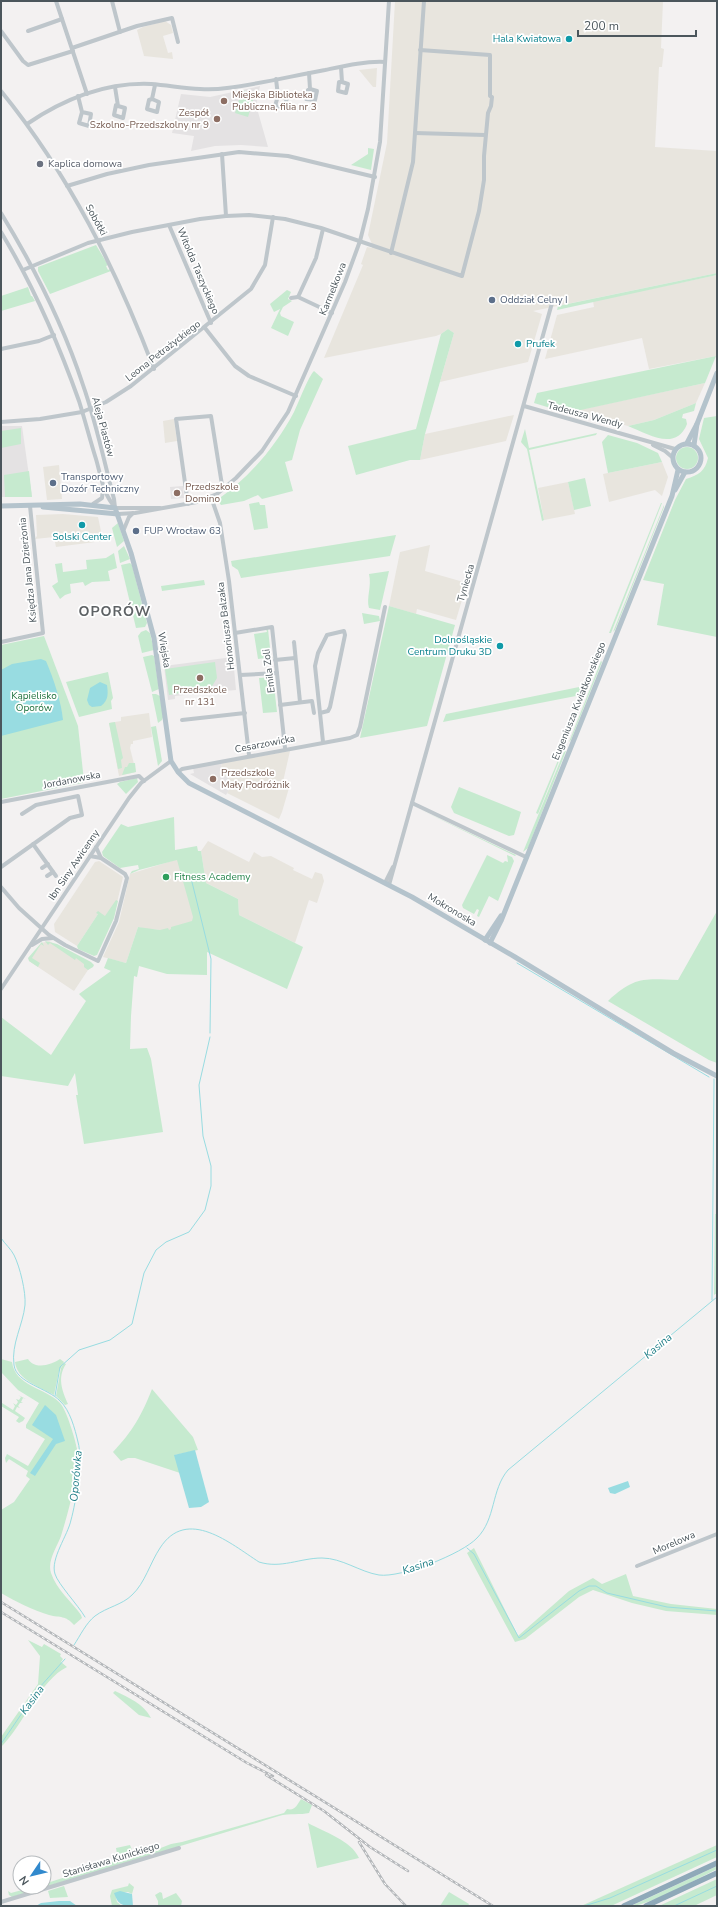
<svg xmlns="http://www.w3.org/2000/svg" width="718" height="1907" font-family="'Nunito Sans',sans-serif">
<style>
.commercial{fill:#e8e5de}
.education{fill:#e4e2e3}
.green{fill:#c6eacf}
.water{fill:#98dce1}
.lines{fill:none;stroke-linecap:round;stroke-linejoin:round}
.stream{stroke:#98dce1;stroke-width:1}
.minor{stroke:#bec6cb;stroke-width:4}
.major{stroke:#b4c3cc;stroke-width:5}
.highway{stroke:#8fa9b9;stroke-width:5.5}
.rail-casing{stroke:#b4b7ba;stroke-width:2.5}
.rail{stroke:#fff;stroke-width:1;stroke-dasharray:3;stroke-linecap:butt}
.culture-dot{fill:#0f9aa8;stroke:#fff;stroke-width:1.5}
.education-dot{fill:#8d6e63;stroke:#fff;stroke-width:1.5}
.worship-dot{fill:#6b7280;stroke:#fff;stroke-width:1.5}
.service-dot{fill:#5c6f8a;stroke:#fff;stroke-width:1.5}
.leisure-dot{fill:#2e9e5b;stroke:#fff;stroke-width:1.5}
.labels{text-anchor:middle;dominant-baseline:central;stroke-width:3.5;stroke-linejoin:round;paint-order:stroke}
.culture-label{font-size:10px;fill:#0d838f;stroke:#fff;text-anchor:end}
.education-label{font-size:10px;fill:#785e54;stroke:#fff;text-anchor:start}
.worship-label{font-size:10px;fill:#5b616d;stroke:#fff;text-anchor:start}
.street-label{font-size:10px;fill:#4b565c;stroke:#fff}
.service-label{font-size:10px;fill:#4e5e75;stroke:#fff;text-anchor:start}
.park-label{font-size:10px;fill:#247542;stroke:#fff}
.leisure-label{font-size:10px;fill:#27864d;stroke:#fff;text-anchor:start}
.water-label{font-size:11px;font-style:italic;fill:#1d7e86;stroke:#fff}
.district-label{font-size:14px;font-weight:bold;letter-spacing:1px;fill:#5e6265;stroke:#fff}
</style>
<rect width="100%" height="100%" fill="#f3f1f1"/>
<g class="commercial">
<path d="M395,1H663L661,48L664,49L662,67H659L655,147L717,151V273L533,311L542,314L528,362L440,382L454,333L448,329L441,334L436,336L324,358L363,265L361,264L367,247L372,248V244L368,235L387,143Z"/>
<path d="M165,21L171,25L173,33L163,36L168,53L172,52L173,59L144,56L137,30L143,27Z"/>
<path d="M377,68L376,87H373L359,70Z"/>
<path d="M717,275L716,356L649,369L642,338L545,359L557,315L594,307L593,301Z"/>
<path d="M705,383L696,403L654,420L628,426L574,411Z"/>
<path d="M514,415L506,441L420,460L425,434Z"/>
<path d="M174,419L177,441L165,443L163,421Z"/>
<path d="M662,462L668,477L662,496L655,490L609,502L603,474Z"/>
<path d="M59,465L62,499L47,500L43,467Z"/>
<path d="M568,482L575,514L544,520L538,488Z"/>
<path d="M63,514L98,517L103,541L56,547L54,537L35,539L37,536L36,515Z"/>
<path d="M430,545L425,571L467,583L456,620L417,609L416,614L389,606L400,552Z"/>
<path d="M149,713L152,737L133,741V744H131L130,748L136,772L119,776L109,723L121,721V717Z"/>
<path d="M290,751L282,786L289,788L282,812L279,819L227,793L231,786L219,774L222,763Z"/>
<path d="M208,841L249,862L254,852L262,857L271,856L294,868L293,870L312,879L315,872L322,874L324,881L317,903L309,900L295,943L239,915L238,899L206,883L201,851Z"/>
<path d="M178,859L191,896L202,933L147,929L138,927L126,963L103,957L119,922L130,874Z"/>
<path d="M99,861L123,877L113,920L98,914L77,946L55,932L54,924L95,862Z"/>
<path d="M49,941L92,964L74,991L29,961L41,943Z"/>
<path d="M717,1094V1222H715Z"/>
</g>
<g class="education">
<path d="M260,86L256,105L268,147L241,145L215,146L191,151L194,136L172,133L181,94L210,97Z"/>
<path d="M1,426H22L32,497H1Z"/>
<path d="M183,486L184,498L171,499L170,487Z"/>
<path d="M233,657L236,690L175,696V699L168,700L164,666Z"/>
<path d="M222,763L219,774L228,777L231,786L226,795L190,774L194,773L193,768Z"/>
</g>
<g class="green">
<path d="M242,90L255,94L248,117L235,113Z"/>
<path d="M368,148L374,149L371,170L351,165L368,154Z"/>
<path d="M96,245L108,265L106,266L108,270L110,269L111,271L50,294L38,271V267Z"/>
<path d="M717,273V275L557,310L558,306Z"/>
<path d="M28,287L31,296H32L35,301L1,311V296Z"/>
<path d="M287,290L291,292L288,299L292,301L283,307L280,313L281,316L294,322L288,336L271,328L280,309L274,312L270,304Z"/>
<path d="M448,329L454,333L425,434L420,460H410L356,475L348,446L416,429L441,334Z"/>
<path d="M716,356L705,383L567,413L534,403L537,393Z"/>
<path d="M314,371L323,379L300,430L292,460L285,462L293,491L262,499L258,495L244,501L221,505L217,500C249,478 276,446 294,412C299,402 308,377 314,371Z"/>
<path d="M696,403L694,411L683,414L682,418L686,419L687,424C676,452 648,434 628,426L654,420Z"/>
<path d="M717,416V637L657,625L664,584L643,580L675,500L686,479C699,475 705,471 708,458L699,439L704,418Z"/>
<path d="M21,428V444L1,448V431Z"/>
<path d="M525,429L529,448L597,433L596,435L529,450L544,520L542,521L527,449L521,442Z"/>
<path d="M608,435L637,443L658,453L662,462L608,473L602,442Z"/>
<circle cx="687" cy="458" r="11"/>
<path d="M29,471L32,497H5L4,475Z"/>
<path d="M585,478L591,506L574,510L568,482Z"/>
<path d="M259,502L260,505H265L268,528L254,530L249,504Z"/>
<path d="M661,503H662L611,633H609Z"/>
<path d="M664,505V507L615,630L613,632Z"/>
<path d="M118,523L124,541L117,547L112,528Z"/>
<path d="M396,535L390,556L241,578L238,570L232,566L231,561Z"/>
<path d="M124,546L130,559L120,563L118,551Z"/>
<path d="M114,553L117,568L108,571L110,581L92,582L85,586L83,582L70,584L71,593L65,595L60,599L52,586L58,582L55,564L62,563L63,572L87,569L86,560L106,558Z"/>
<path d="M130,563L132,565L147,623L145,627L136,628L121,565Z"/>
<path d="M389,571L380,610L369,608C366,598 372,586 369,574Z"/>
<path d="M204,580L205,585L162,591L161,586Z"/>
<path d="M389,606L455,625L427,726L360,738Z"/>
<path d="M362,613L379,616L380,621L364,624Z"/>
<path d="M266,629H268L271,657H274L258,659L254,634L267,632Z"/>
<path d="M146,630L150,633L154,650L142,653L138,636L141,632Z"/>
<path d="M44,636L78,726L84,781L82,783L1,799V645Z"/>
<path d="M152,655L154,656L159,689L152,692L143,657Z"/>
<path d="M600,656L568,738L566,740Z"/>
<path d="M601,661L602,662L571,740L569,742Z"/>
<path d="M215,662L217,678L211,688L169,695L165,669Z"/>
<path d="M108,672L113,698L111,701L112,709L79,717L66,682Z"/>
<path d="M273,677L277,712L263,713L259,678Z"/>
<path d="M584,686L581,695L443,722L446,714Z"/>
<path d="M152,694H156L160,696L163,717L162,720L158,723Z"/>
<path d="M115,722L123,758L121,760L122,768L118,769L109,723Z"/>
<path d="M156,726L162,761L158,766L151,727Z"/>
<path d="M564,746H565L538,814L536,813Z"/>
<path d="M566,747V751L528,848L523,852Z"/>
<path d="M129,763H135L136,772L122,775L125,767H127Z"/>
<path d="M137,778L138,782L126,794L117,784L120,782Z"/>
<path d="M459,787L521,812L514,835L509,836L454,813L451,807Z"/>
<path d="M419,809L516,855L515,856Z"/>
<path d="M174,817L175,850L197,846L198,851H201L206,883L238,899L239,915L303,947L287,989L207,952V975L167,974L139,966L137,977L134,976L131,1016L130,1049L147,1048L151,1059L163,1132L84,1144L76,1095H78L75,1073L68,1086L1,1076V1017L51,1055L86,1001L79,994L111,971L104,968L108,958L126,963L138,927L160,930L168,928L169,930L171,929V927L192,921L193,917L177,860L139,870L130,874L132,871L139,869L138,865L120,868L103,856L102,852L121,824L128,827Z"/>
<path d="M487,855L503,863L505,861L508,862L507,855L512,857L514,861L498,901L489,896L479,917L477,916L479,910L477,909L474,914L463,908L462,905Z"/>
<path d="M116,900L118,901L114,918L97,955L94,956L78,949L77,946L98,914L96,913L98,911L105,916Z"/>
<path d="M717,911V1063L709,1060L608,1001C635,976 644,979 678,980Z"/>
<path d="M45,941L57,944L91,962L94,965L93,967L88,970L84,967V964L76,958L75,960L50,943L48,945Z"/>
<path d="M42,942L44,946L41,944L32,958L40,963L38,967L29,961L28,958Z"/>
<path d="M715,1214H717V1293L714,1295Z"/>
<path d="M1,1359L12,1362C15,1386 45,1388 59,1402C66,1408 75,1438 77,1449C80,1472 68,1513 61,1536C57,1547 47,1561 51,1573C56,1589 72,1602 81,1615L82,1618L74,1625C65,1615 61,1618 49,1615C33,1610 16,1602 1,1593V1510L14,1502L30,1479L26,1476L28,1471L9,1459L6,1463L5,1458L7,1454L28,1466L45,1439L26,1428V1425L39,1403L18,1390L1,1372Z"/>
<path d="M28,1359C35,1370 51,1365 60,1359L64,1362L59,1371L54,1395C40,1387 17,1380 15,1362Z"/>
<path d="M64,1363L66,1364C57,1377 62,1391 68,1404L65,1405L56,1396L61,1368Z"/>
<path d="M152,1389L193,1437L198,1450L175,1455L180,1473L135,1458H128L121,1461L113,1452C132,1432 142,1415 152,1389Z"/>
<path d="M18,1395L26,1399L23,1398L21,1402L23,1403H20L18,1406L20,1408L17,1407L15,1411L25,1418L23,1421L19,1423L16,1421L19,1417L1,1406L2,1403L13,1410L15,1406L13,1403L16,1405L18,1402L16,1399L19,1400L21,1397Z"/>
<path d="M474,1548L518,1636L569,1591L593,1578L602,1584L626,1574L633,1596L671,1604L717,1609V1615L666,1611L632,1603L593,1590L579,1597L525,1639L515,1642L467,1553Z"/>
<path d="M28,1640L42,1647L44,1644L61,1654L60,1656L63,1659L61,1662L67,1667C41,1679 22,1727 1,1747V1737L38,1684L40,1656Z"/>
<path d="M115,1691C129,1698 143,1703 151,1718L139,1715L113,1693Z"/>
<path d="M301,1799L312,1805L309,1813C301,1815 289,1813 279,1816C191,1843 101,1870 12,1897L9,1895L8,1891L11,1893L33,1887H44V1884L118,1860L116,1848L130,1845L134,1855L138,1852L148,1850L153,1851L171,1844L182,1842L284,1813L287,1809C295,1811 297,1805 301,1799Z"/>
<path d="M308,1823C324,1832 351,1840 359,1858L317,1868Z"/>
<path d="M717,1845V1857L611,1906H581Z"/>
<path d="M717,1866V1869C699,1878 648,1906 631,1906Z"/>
<path d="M717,1879V1895L694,1906H659Z"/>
<path d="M129,1883L134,1887L132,1894L128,1892L115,1893L117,1902L122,1906H112L110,1896L112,1890L128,1886Z"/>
<path d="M64,1886L68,1897L50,1898L48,1891Z"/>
<path d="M160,1892L162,1893L163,1899L176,1893L182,1901L181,1906H158V1901L155,1895Z"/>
<path d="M449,1892L469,1904L468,1906H440Z"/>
</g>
<g class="water">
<path d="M41,659L46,661C54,680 61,701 63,720L1,736V670L12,664Z"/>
<path d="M100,682L107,685C108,693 109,700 101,706L92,707L89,705L87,700L90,688Z"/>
<path d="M45,1405L56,1415L65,1441L56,1444L35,1476L30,1473L53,1439L32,1425Z"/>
<path d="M195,1450L209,1502L201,1507L189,1508L174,1455Z"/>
<path d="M628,1481L630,1487L615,1494L610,1493L608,1488Z"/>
<path d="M120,1891L132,1894L133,1906C121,1906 118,1904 114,1893Z"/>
<path d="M59,1901H70L77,1906H36L41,1903Z"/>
</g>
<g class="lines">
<g class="stream">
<path d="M191,878L211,959L210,1033"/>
<path d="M517,963L709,1077"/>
<path d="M1,1238C5,1244 11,1249 14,1255C20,1267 26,1292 25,1305C23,1325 11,1344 14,1365C16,1383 48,1388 60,1401C70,1410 75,1429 78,1442C83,1459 76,1502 71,1520C68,1535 50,1559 55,1574C58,1584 78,1605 85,1617"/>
<path d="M712,1300L714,1079"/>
<path d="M55,1396L60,1367L79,1350L110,1340L132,1324L144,1273L156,1250L166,1242L189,1232L205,1210L211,1186V1166L203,1136L199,1085L210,1037"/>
<path d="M467,1548L474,1554L519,1638L579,1591L589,1586H596L607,1593L667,1607L717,1611"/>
<path d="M74,1645C80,1636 86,1623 95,1616C107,1607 122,1605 132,1595C145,1583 150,1563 160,1548C187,1506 231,1544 259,1562C281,1569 300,1558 322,1558C342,1558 360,1572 379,1575C401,1578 462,1554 477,1538C496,1519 491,1490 508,1470L717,1297"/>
<path d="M1,1744L39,1688L65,1659"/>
<path d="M584,1906L610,1898L717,1850"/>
<path d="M674,1906L717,1886"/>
</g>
<g class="minor">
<path d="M56,1L87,94"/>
<path d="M112,1L120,32"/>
<path d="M1,31L23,61L28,65L73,51"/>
<path d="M28,31L62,19"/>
<path d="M72,48L137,26L172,18L178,42"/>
<path d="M341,67L342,82H339L338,91L346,93L348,84L342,82"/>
<path d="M309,73L310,89L308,90L306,99L315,100L317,91L310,89"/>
<path d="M276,79L278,96L275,106L284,108L287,98L278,96"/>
<path d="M115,87L118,106L116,105L114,115L123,118L125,108L118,106"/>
<path d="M1,91C70,176 115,267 154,369"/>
<path d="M78,96L82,112L79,123L89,126L91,114L82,112"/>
<path d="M152,99L159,102L157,112L147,109L149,100L152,99L155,85"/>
<path d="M27,124C64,99 105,82 151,84C177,86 201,92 227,88C260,84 292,76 325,70C344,66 365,61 385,62"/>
<path d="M415,133L485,135"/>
<path d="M222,154L226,216"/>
<path d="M67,186L107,174L149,165L239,152L288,156L375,177"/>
<path d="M1,213C34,267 63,324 83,385C96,422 104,461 114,499L115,508"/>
<path d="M169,225L211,323"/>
<path d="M323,229L316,258L298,297L332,313"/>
<path d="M1,232C33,285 58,342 79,401C85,420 90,440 96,459C101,476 103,494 115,507"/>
<path d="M391,253L413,162L424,1"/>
<path d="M23,270L88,243L132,232L200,219L226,216L249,215L285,219L321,228L462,276L479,211L484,180V156L488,113L491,106L492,97L490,96V55L420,50"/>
<path d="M291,298L298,297"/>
<path d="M205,328L235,366L249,376L296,396"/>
<path d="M1,349L39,341L54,335"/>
<path d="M524,406L675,449"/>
<path d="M1,422L40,419L82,412L106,402L131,386L251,289L265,265L273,217"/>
<path d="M653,445L665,451L672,457"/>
<path d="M211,497L220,523L229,581L249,755"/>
<path d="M93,504L102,498L103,489"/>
<path d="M188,504L176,419L211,416L222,485L224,489"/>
<path d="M115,508H160"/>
<path d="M118,514L135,513L197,502L217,494L236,478L262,451L288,412L345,282L360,241L368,209L380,142L389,1"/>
<path d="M124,529L129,517L133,513"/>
<path d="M235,633L272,627L285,748"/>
<path d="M1,642L43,633L30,506"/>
<path d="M294,642L300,702"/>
<path d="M275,660L295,658"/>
<path d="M240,675L277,673"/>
<path d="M280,705L312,701L314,713"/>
<path d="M320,713L315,666L318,653L327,635L344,631L345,635L330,707L328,711L320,713L323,742"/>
<path d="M182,720L245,713"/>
<path d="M178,772L182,769L193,767L350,738L357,735L360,727L385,607"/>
<path d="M1,802L139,776L144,781"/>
<path d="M412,803L526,857"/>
<path d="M33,844L56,876"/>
<path d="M96,847L101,858"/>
<path d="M1,867L70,818L82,815L78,796L36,805L22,814"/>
<path d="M42,868L48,864"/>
<path d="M47,876L53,872"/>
<path d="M385,883L393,867"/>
<path d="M389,885L552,303"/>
<path d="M1,887L19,908L49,935L65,945L98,961L116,921L127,878L125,874L101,858L90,856"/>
<path d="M32,945L42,939L53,938"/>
<path d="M1,989L129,798L141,783L171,761"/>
<path d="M637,1566L717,1534"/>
<path d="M1,1902L179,1848"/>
</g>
<g class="major">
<path d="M687,443L697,424"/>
<circle cx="687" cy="458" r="14"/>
<path d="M694,445L697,424L717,373"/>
<path d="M675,490L685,472"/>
<path d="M1,506L80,504L115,508L131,553L154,638L171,761L178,772L189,783L412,897L515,957L673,1053L717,1076"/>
<path d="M43,507L118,514"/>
<path d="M485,940L501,916"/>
<path d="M490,943L501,921L672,496L678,470"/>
</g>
<g class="highway">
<path d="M624,1906L717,1863"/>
<path d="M646,1906L717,1873"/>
</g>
<g class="rail-casing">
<g id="rail">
<path d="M1,1602L493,1906"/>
<path d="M1,1612L247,1763L273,1776"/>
<path d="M266,1775L324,1811L370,1847L408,1871"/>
<path d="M359,1842L385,1884L406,1906"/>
</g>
</g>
<use href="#rail" class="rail"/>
</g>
<g class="culture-dot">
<circle cx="569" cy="39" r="4"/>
<circle cx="518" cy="344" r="4"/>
<circle cx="82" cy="525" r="4"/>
<circle cx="500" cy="646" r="4"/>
</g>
<g class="education-dot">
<circle cx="224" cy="101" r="4"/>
<circle cx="217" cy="119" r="4"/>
<circle cx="177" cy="493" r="4"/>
<circle cx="200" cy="678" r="4"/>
<circle cx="213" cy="779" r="4"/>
</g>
<circle class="worship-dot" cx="40" cy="164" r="4"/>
<g class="service-dot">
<circle cx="492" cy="300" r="4"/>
<circle cx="53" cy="483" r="4"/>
<circle cx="136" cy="531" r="4"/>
</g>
<circle class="leisure-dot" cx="166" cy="877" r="4"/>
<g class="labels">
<g class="culture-label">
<text x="561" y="39">Hala Kwiatowa</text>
<text x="526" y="344" text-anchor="start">Prufek</text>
<text x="82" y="537" text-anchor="middle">Solski Center</text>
<text x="492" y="640">Dolnośląskie<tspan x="492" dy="12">Centrum Druku 3D</tspan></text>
</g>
<g class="education-label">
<text x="232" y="95">Miejska Biblioteka<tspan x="232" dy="12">Publiczna, filia nr 3</tspan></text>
<text x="209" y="113" text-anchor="end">Zespół<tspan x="209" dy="12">Szkolno-Przedszkolny nr 9</tspan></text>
<text x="185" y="487">Przedszkole<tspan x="185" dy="12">Domino</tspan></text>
<text x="200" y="690" text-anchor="middle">Przedszkole<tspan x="200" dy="12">nr 131</tspan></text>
<text x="221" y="773">Przedszkole<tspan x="221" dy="12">Mały Podróżnik</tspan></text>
</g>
<g class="worship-label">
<text x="48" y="164">Kaplica domowa</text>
</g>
<g class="street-label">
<text transform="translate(96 220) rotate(61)">Sobótki</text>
<text transform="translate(198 271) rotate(67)">Witolda Taszyckiego</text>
<text transform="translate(333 289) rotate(-68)">Karmelkowa</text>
<text transform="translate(163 351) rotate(-38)">Leona Petrażyckiego</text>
<text transform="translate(585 415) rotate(15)">Tadeusza Wendy</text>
<text transform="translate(103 427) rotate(75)">Aleja Piastów</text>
<text transform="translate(28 570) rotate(-96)">Księdza Jana Dzierżonia</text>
<text transform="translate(466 583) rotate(-74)">Tyniecka</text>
<text transform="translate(226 626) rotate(-97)">Honoriusza Balzaka</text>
<text transform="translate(164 650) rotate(80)">Wiejska</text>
<text transform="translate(269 671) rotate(-97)">Emila Zoli</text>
<text transform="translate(579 701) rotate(-68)">Eugeniusza Kwiatkowskiego</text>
<text transform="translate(265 744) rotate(-11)">Cesarzowicka</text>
<text transform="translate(72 780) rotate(-11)">Jordanowska</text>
<text transform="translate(74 865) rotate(-56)">Ibn Siny Awicenny</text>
<text transform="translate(452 910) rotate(31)">Mokronoska</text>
<text transform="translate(674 1543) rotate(-23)">Morelowa</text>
<text transform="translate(111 1860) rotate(-17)">Stanisława Kunickiego</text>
</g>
<g class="service-label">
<text x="500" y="300">Oddział Celny I</text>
<text x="61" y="477">Transportowy<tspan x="61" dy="12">Dozór Techniczny</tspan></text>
<text x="144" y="531">FUP Wrocław 63</text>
</g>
<g class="park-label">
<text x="34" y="696">Kąpielisko<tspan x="34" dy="12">Oporów</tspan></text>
</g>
<g class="leisure-label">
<text x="174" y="877">Fitness Academy</text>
</g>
<g class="water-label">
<text transform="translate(658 1346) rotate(-40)">Kasina</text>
<text transform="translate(76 1476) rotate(-85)">Oporówka</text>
<text transform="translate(418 1566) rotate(-19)">Kasina</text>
<text transform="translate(32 1700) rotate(-54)">Kasina</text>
</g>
<g class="district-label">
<text x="115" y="611">OPORÓW</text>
</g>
</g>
<rect width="718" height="1907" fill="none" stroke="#4b565c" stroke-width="4"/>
<g transform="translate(32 1875) rotate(235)"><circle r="19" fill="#ffffff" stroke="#b7bbbe"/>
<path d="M0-3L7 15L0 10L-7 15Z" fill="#3189cd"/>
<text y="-6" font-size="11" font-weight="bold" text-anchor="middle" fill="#4b565c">N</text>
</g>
<path d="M578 30v6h118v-6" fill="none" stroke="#4b565c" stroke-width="2"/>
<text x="584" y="30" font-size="12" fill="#4b565c" stroke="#ffffff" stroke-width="3" paint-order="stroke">200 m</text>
</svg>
